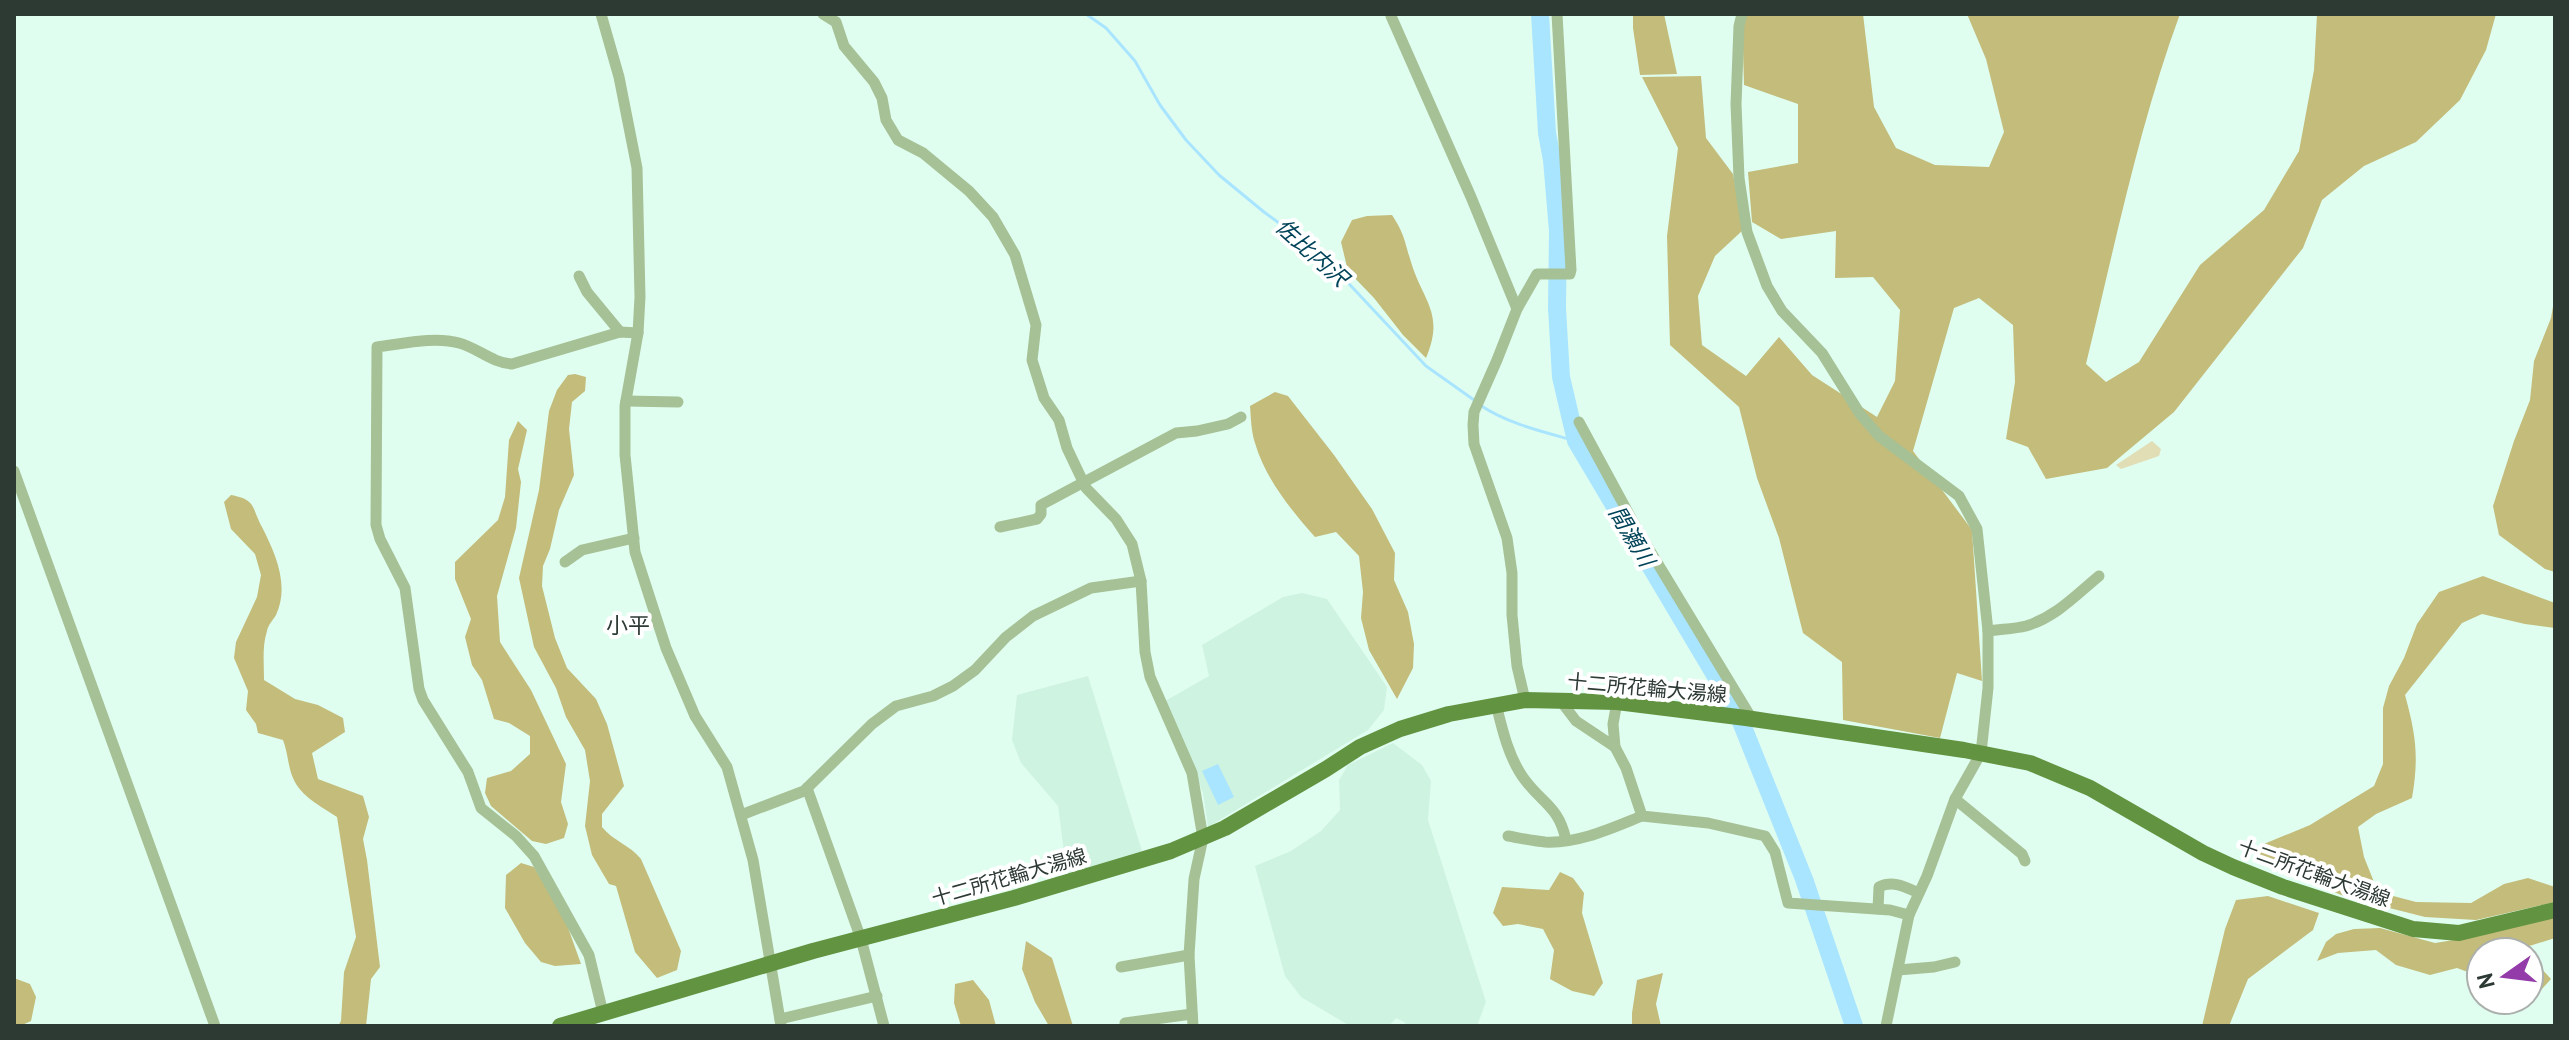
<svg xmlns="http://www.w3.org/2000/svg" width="2569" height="1040" font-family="'PT Sans','Noto Sans JP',sans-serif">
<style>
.built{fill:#cef3e1}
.green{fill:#e1deb6}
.forest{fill:#c3bc7a}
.water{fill:#aae5ff}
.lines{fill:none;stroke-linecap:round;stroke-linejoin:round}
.stream{stroke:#aae5ff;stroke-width:3}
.river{stroke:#aae5ff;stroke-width:18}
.street{stroke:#a6c196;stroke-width:11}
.primary{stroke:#629341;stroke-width:16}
.labels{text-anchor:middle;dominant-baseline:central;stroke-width:8;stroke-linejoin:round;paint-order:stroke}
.street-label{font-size:20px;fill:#2d3933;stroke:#fff}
.water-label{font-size:22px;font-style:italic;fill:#004359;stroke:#fff}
.neighbourhood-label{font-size:22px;fill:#2d3933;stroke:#fff}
</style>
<rect width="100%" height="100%" fill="#e0fef0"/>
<g class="built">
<path d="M1302,593L1327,599L1387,687L1384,710L1368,730L1208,827L1203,793L1165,701L1209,676L1202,645L1283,597Z"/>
<path d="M1088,676L1142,851L1067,874L1058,806L1021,763L1012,740L1017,695Z"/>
<path d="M1393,743L1422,765L1431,781L1428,820L1486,1002L1477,1026H1407L1404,1022L1396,1018L1389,1026H1350L1301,997L1285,976L1255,866L1291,851L1321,831L1340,810L1339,780L1348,765Z"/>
</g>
<path class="green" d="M2152,441L2161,449L2159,456L2121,469L2116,465Z"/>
<g class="forest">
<path d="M1633,14H1664L1677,74L1640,75L1633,28Z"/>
<path d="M1742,14H1863L1874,107L1896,148L1935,165L1989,167L2004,132L1986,59L1967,14H2180C2139,125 2114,249 2086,364L2106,382L2139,362L2200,265L2264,210L2299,151L2314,70L2317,14H2496L2486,50L2460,100L2416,142L2364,166L2322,200L2303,248L2174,412L2107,468L2046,479L2028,447L2006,439L2015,382L2013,325L1979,298L1954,308L1913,451L1972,530L1982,681L1957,673L1940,738L1843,720L1842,662L1803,633L1779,538L1757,478L1739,407L1670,345L1667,236L1678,148L1642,77L1701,76L1706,138L1733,174L1743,230L1715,256L1698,296L1702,345L1746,376L1779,337L1812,375L1877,417L1895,381L1900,310L1873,277L1835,278L1836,231L1781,239L1752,222L1748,172L1798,163V104L1744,85Z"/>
<path d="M1392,215C1405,235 1404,240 1411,262C1423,302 1445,313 1426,358L1403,335L1374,298L1348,271L1341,242L1352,220L1367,216Z"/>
<path d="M2555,295V572L2545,569L2499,535L2493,506L2514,441L2530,400L2534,361L2551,318Z"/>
<path d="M575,374L586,377L585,391L572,402L569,429L574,475L559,510L550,549L543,566L542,586L555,638L567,668L596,699L607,724L624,786L602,814V827C613,841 630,845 641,859L681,951L677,970L657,978L635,952L616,886L609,884L592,855L585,826L590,781L585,750L566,717L556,688L534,647L519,578L539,490L549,411L557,390L568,375Z"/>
<path d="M1275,392L1288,396L1334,455L1372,509L1395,553L1394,580L1408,612L1414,644L1413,668L1397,699L1369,650L1361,618L1363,592L1359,556L1336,532L1315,537C1291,510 1265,478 1255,443C1251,431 1251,418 1250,406Z"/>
<path d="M518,421L527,430L518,469L521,482L516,528L497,596L500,642L531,690L566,764L561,802L568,824L564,838L546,844L532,841L491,806L485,793L487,778L511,771L530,754V736L509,723L494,719L482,680L472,665L465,637L471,619L455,579V562L498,520L505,497L509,440Z"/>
<path d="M231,495C257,500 251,507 262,527C275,553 290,585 276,615C273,620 268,625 267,631C262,646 264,664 264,680L295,699L318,705L343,718L345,732L312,753L318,779L363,796L369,817L363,839L367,860L380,967L371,979L366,1026H338L341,1021L344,972L356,937L337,817C321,806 301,797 293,778C288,767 288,753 283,740L258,733L256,724L246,710L248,691L234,658L236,642L257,597L261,575L255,554L231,529L224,502Z"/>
<path d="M2483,576L2555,603V628L2525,624L2482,614L2462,623L2405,695C2416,735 2419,757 2412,798L2376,814L2358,827L2364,857L2378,892L2416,902L2471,903L2504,884L2528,878L2555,887V902L2476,920L2425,917L2346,897L2278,868L2255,853L2259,846L2310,825L2374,786L2383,764V708L2389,686L2404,658L2417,624L2439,592Z"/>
<path d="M521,863L534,867L566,922L581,964L555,966L541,962L525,943L505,908L506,875Z"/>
<path d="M1560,872L1573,878L1584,893L1582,913L1603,983L1594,996L1572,991L1550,979L1554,950L1543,929L1518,924L1503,926L1493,913L1502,887L1549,890Z"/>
<path d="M2268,896L2319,913L2313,930L2248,979L2229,1026H2202L2225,929L2236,900Z"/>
<path d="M2555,916V938L2523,948L2526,952H2481V977L2457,968L2430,975L2396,965L2376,950L2338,953L2317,961L2326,942L2336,934L2354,929L2380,928L2435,943L2479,936Z"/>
<path d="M1026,941L1052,958L1073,1026H1049L1035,1002L1022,969Z"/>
<path d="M2529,955L2551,979L2541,990L2529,988Z"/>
<path d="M1663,973L1656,1004L1661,1026H1632V1013L1637,980Z"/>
<path d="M14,978L30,984L36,997L31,1021L20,1026H14Z"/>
<path d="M973,980L989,1000L996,1026H961L954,1003L955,984Z"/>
</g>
<path class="water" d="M1218,764L1234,797L1218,805L1202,771Z"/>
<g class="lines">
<g class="stream">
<path d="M1086,14L1106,28L1135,61L1160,105L1186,140L1219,175L1264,212L1322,255L1426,366L1474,400"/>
<path d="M1480,405C1508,424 1544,432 1576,441"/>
</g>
<path class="river" d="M1540,14L1547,133L1552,160L1558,231L1557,308L1561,377L1576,441L1737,712L1804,879L1854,1026"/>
<g class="street">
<path d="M601,14L619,77L637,168L640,297L638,333L625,406V455L635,552L666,648L695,716L727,767L753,860L781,1026"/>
<path d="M823,14L836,22L844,46L874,82L882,98L886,120L898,140L923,153L969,191L993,217L1015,255L1036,325L1032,360L1044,398L1059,420L1067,448L1086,488L1116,519L1132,544L1141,581L1145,652L1150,677L1192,773L1203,838L1194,879L1189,955L1193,1026"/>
<path d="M1742,14L1739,26L1736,104L1739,178L1747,232L1767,286L1782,311L1822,353L1860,414L1879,436L1959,496L1977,529L1988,631V688L1981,753L1955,799L1927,876L1909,915L1886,1026"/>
<path d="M1391,16L1471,197L1517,309"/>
<path d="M579,276L587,292L620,332"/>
<path d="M626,401L678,402"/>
<path d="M1579,422L1638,531L1752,719"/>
<path d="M14,471L215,1026"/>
<path d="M1000,527L1037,519L1041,514V505L1176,433L1197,431L1228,424L1241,417"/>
<path d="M565,562L582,550L634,538"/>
<path d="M1988,631C2001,629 2014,629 2026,626C2056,617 2076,595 2099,576"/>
<path d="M1525,700L1517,666L1512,615V573L1507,538L1474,444L1473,425L1474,412L1497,360L1517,309L1537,274H1570L1571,270L1557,14"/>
<path d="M1560,700L1576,721L1615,747L1626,768L1642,816L1708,823L1765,836L1775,852L1788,903L1890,910L1909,915"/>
<path d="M1496,704C1502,729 1509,759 1525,780C1543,804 1559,807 1566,840"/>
<path d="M1615,747L1613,724L1617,702"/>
<path d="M807,788L861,939L884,1026"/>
<path d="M1955,799L2022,854L2025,861"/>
<path d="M741,815L804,791L872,724L896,706L933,696L953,686L975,670L1006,637L1033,616L1091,588L1141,581"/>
<path d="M1508,836C1520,838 1533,841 1545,842C1578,844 1612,828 1642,816"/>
<path d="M1878,909L1879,887C1893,880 1905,887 1919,893"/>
<path d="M1121,967L1189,955"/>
<path d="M1898,970L1934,967L1955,962"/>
<path d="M603,1013L589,955L534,856L516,836L481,808L468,772L423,700L419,689L405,588L380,539L376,525L377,347C402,344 434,336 459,343C478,348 492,363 512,364L620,332L638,333"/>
<path d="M780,1019L877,996"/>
<path d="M1125,1023L1192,1014"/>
</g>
<path class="primary" d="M560,1026L813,951L1014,898L1171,851L1225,828L1326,769L1360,747L1400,729L1449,714L1525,700L1617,702L1746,718L1964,750L2030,763L2090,788L2203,853L2233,867L2283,887L2413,929L2459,933L2555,910"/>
</g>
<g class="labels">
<g class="street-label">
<text transform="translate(1647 688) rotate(5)">十二所花輪大湯線</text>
<text transform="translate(2314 873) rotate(20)">十二所花輪大湯線</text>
<text transform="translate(1009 877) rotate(-16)">十二所花輪大湯線</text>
</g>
<g class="water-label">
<text transform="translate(1312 252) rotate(42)">佐比内沢</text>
<text transform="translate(1632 536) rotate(59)">間瀬川</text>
</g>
<g class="neighbourhood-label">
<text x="628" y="625">小平</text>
</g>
</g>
<rect width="2569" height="1040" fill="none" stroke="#2d3933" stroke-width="32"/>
<g transform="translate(2505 976) rotate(256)"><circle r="38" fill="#ffffff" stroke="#abb0ad" stroke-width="2"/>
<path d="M0-6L14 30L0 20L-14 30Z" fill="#933ba8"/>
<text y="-12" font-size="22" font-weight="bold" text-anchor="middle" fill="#2d3933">N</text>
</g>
</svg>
